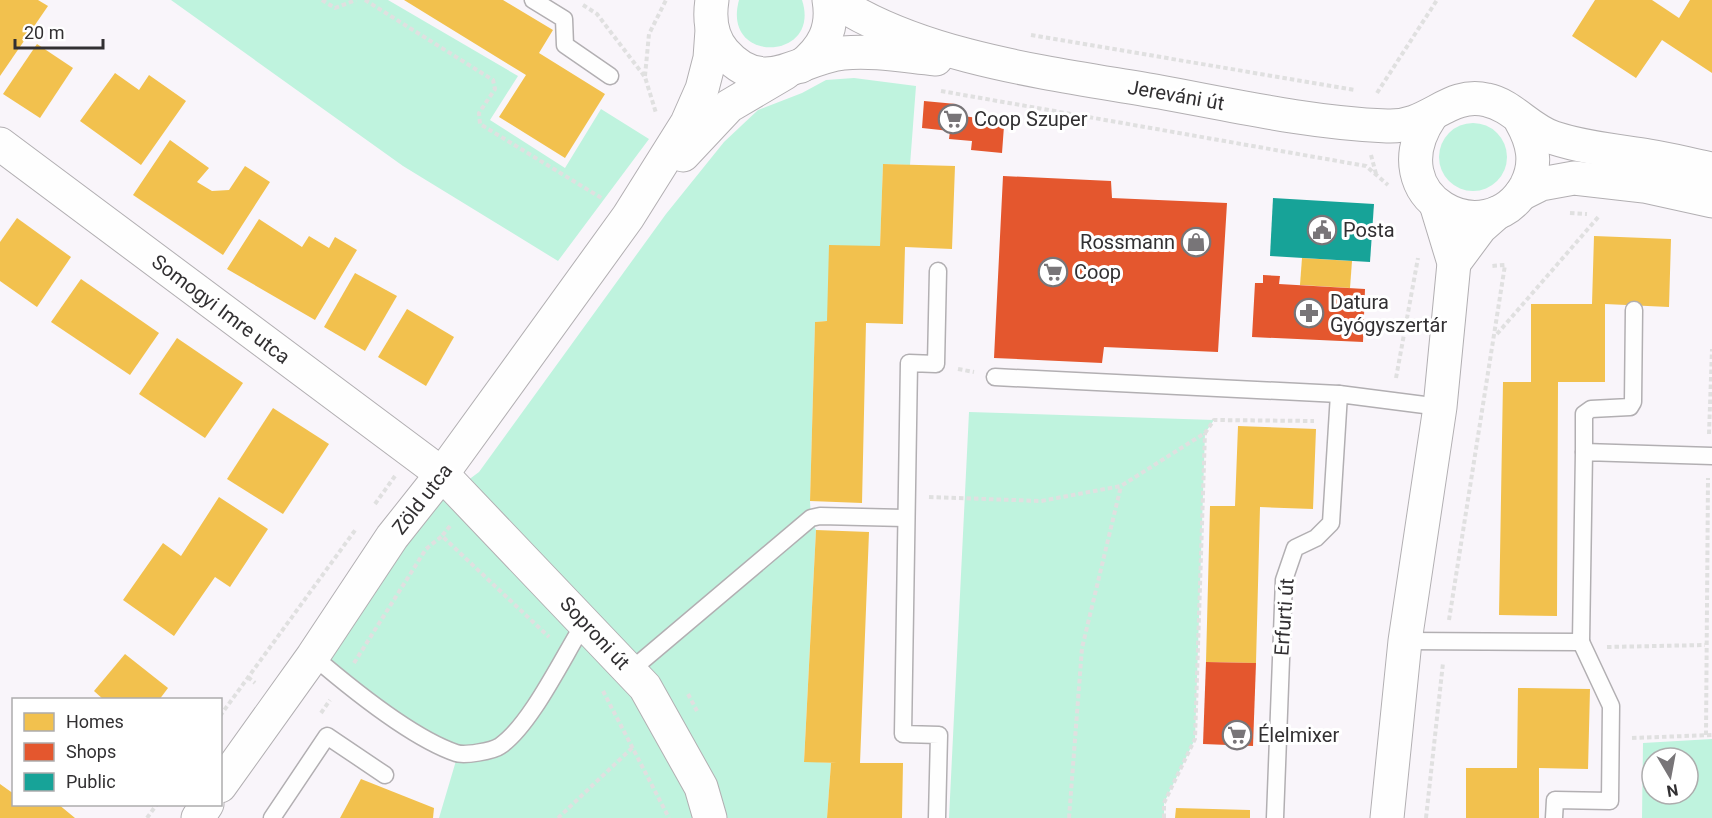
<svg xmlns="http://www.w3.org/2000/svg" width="1712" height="818" font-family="Roboto,sans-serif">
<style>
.green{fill:#bff3de;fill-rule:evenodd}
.homes{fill:#f2c14e}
.shops{fill:#e4572e}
.public{fill:#17a398}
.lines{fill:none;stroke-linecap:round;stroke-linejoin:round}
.lane-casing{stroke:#b2afb2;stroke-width:19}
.street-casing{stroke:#b2afb2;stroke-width:35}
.secondary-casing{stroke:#b2afb2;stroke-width:35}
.path{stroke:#e0e0e0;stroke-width:4;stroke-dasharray:4.5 3;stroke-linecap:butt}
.lane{stroke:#fefefe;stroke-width:16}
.street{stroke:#fefefe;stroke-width:33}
.secondary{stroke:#fefefe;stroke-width:33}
.labels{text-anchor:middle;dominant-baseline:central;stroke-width:6;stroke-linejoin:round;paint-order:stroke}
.street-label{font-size:20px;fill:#323032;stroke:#fff}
.poi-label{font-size:20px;fill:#323032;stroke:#fff;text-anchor:start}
</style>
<rect width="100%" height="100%" fill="#f9f5fa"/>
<g class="green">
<path d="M171,0H388L518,76L490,120L565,168L601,109L649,139L558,261L403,166Z"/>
<path d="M739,0H802C822,61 721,65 739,0Z"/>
<path d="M854,78L916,86L910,165L883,164L880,246L827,321L815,322L810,501L811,518L816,530L804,761L831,763L827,818H439L458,754L313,656L392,537L479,472L666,214L724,142L758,110L802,93L826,80Z"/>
<circle cx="1473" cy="157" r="34"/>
<path d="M969,412L1214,420L1205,433L1195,739L1164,803V818H949Z"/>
<path d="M1712,739V818H1642L1643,743ZM1652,758H1688V794H1652Z"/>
</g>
<g class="homes">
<path d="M0,0H38L48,6L0,76Z"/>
<path d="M404,0H503L553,30L539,53L605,94L565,158L499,117L526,75Z"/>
<path d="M1595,0H1652L1679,18L1690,0H1712V73L1662,40L1636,78L1572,36Z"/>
<path d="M37,44L73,68L40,118L3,94Z"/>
<path d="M115,73L139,90L149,75L186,101L141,165L80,121Z"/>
<path d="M170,140L209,168L197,182L212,191L229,190L245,166L270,182L223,255L133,195Z"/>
<path d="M883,164L955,166L952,249L905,247L903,324L866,323L862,503L810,501L815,322L827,321L829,245L880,246Z"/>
<path d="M17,218L71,257L37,307L0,281V242Z"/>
<path d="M259,219L302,247L309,236L329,248L335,237L357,250L315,320L227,269Z"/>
<path d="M1594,236L1671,239L1669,307L1605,304V382H1558L1557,616L1499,615L1503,382H1531V304H1592Z"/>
<path d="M1302,258L1352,261L1350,288L1300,285Z"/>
<path d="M355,273L397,296L365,351L324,327Z"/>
<path d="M81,279L159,333L130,375L51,322Z"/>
<path d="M407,309L454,337L426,386L378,357Z"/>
<path d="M177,338L243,383L205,438L139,394Z"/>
<path d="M273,408L329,444L283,514L227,479Z"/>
<path d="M1238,426L1316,429L1313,509L1260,507L1256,663L1206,662L1210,506H1235Z"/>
<path d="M219,497L268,529L230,587L215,577L174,636L123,600L163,543L181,556Z"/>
<path d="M816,530L869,532L860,763H903L902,818H827L831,763H837L804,762Z"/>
<path d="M125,654L168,688L159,700H104L94,691Z"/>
<path d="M1518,688L1590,689L1588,769L1539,768V818H1466V768H1517Z"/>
<path d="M361,779L434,808L433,818H340Z"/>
<path d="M0,784L14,794V804H58L75,818H0Z"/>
<path d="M1176,808L1250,810V818H1175Z"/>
</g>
<g class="shops">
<path d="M924,101L956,104L955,115L978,118L977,124L1004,126L1002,153L971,150L972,141L949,139L950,131L922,128Z"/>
<path d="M1003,176L1111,181L1112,198L1227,203L1218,352L1104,347L1102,363L994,358Z"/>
<path d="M1263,275L1280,276L1279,284L1365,289L1363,342L1252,337L1255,283H1263Z"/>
<path d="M1206,662L1256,663L1253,746L1203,744Z"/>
</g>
<path class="public" d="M1273,198L1374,204L1370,262L1270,256Z"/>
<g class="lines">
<g class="lane-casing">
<g id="lane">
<path d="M533,0L564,19L565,45L610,76"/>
<path d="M995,377L1339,394"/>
<path d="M1584,452V414L1591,409L1630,407L1633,402L1634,310"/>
<path d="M1405,641L1581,642L1584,452L1712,456"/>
<path d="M313,656C348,686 412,738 456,753C464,756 493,751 500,746C531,725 564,655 585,622"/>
<path d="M630,671L811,518L820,516L905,518"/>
<path d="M272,818L327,736L385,775"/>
<path d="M937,818L939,735L903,734L909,363L936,364L938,271"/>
<path d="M1275,818L1284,580L1295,548L1316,538L1331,523L1339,394L1440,407"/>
<path d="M1554,818L1555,800L1610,801L1611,706L1581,642"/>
</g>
</g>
<g class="street-casing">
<g id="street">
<path d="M0,144L442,474L645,687L701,787L710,818"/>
<path d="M683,155L729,106L785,73"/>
<path d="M1454,263L1480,228L1497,213"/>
<path d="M220,786L313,656L392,537L442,474L628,217L687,123L702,89L710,58L712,30"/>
<path d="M198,818L207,804"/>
<path d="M1387,818L1405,641L1440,407L1454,263L1436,204"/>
</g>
</g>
<g class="secondary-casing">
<g id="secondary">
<path d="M712,0C709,19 711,37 724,52C764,98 798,58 843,53C874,50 905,56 936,59"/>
<path d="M834,0C922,59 1057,74 1160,92C1236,106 1311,123 1387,126C1430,128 1447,91 1487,100C1512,105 1529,130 1554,138C1585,148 1617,151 1649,156C1670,159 1691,165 1712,169"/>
<path d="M801,66C823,49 834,29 829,0"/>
<path d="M1431,116C1375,198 1487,256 1526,186C1538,163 1533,142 1521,121"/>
<path d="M1521,194L1541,184L1574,178L1644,186L1712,201"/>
</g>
</g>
<g class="path">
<path d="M322,0L335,8L356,0"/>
<path d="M365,0L493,80L495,89L479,113L480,124L603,199"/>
<path d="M583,5L597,14L645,77L656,113"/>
<path d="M1031,35L1355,90"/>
<path d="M645,76L649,34L666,0"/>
<path d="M941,91L1366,166L1388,185"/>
<path d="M1377,93L1437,0"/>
<path d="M1371,155L1376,174"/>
<path d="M1570,213L1587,214"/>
<path d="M1497,334L1600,215"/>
<path d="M958,369L974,372"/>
<path d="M1396,378L1418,258"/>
<path d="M1709,434L1712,349"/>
<path d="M929,497L1041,501L1121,486L1205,433L1214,420L1314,421"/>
<path d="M375,504L395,476"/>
<path d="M450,526L442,536L549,637"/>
<path d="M1449,620L1505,265L1491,266"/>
<path d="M1607,647L1705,645"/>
<path d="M354,663L426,549L442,536"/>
<path d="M248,677L255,683"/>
<path d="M603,691L669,818"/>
<path d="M688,694L697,711"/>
<path d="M321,713L330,700"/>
<path d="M220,716L356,529"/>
<path d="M1706,735L1708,478"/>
<path d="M1632,738L1712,735"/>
<path d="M147,818L157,804"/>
<path d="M558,818L633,747"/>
<path d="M1069,818L1082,648L1121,486"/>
<path d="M1164,818V803L1195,739L1205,433"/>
<path d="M1426,818L1443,663"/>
</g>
<use href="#lane" class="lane"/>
<use href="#street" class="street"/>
<use href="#secondary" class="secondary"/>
</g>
<defs>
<g id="supermarket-ring" transform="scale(1.5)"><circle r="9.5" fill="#fff" stroke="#787578" stroke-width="1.5"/><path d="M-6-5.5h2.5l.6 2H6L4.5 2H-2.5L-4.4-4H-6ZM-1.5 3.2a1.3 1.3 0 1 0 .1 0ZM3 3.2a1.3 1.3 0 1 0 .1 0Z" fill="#787578"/></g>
<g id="civic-ring" transform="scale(1.5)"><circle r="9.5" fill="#fff" stroke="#787578" stroke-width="1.5"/><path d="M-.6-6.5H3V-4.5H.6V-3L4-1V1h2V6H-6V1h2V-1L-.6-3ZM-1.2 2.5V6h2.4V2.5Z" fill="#787578"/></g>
<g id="shop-ring" transform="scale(1.5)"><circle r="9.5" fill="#fff" stroke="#787578" stroke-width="1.5"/><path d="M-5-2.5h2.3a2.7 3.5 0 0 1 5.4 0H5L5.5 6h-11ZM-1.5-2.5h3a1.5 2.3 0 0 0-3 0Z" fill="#787578"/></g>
<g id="pharmacy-ring" transform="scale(1.5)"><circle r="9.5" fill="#fff" stroke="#787578" stroke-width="1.5"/><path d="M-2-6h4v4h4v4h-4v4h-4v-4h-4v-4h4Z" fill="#787578"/></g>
</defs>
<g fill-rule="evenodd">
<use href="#supermarket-ring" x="953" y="119"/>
<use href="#civic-ring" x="1322" y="230"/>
<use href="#shop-ring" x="1196" y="242"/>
<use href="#supermarket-ring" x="1053" y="272"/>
<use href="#pharmacy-ring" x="1309" y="313"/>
<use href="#supermarket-ring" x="1237" y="735"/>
</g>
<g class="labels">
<g class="street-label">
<text transform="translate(1176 95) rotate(10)">Jereváni út</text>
<text transform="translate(221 309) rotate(37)">Somogyi Imre utca</text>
<text transform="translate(422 499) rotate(-52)">Zöld utca</text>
<text transform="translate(1284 617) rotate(-86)">Erfurti út</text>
<text transform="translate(595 633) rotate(47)">Soproni út</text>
</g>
<g class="poi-label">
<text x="974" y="119">Coop Szuper</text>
<text x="1343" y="230">Posta</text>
<text x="1175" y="242" text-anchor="end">Rossmann</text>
<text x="1074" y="272">Coop</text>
<text x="1330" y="302">Datura<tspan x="1330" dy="23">Gyógyszertár</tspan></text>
<text x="1258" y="735">Élelmixer</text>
</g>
</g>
<rect x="12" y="698" width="210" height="108" fill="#ffffff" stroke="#adacad" stroke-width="1.5"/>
<rect x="24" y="713" width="30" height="18" fill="#f2c14e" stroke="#adacad" stroke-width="1.5"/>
<text x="66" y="728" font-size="18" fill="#323032">Homes</text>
<rect x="24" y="743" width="30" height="18" fill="#e4572e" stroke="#adacad" stroke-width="1.5"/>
<text x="66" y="758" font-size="18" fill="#323032">Shops</text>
<rect x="24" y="773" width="30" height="18" fill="#17a398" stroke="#adacad" stroke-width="1.5"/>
<text x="66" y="788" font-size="18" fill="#323032">Public</text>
<g transform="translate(1670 776) rotate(170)"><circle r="28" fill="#ffffff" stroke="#adacad" stroke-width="1.5"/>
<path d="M0-4.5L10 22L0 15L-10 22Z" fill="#787578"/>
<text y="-9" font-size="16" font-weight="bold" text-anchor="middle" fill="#323032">N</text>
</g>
<path d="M15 39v9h88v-9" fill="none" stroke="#323032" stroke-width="3"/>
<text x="24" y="39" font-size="18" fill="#323032" stroke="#ffffff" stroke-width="4.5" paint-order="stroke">20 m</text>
</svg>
